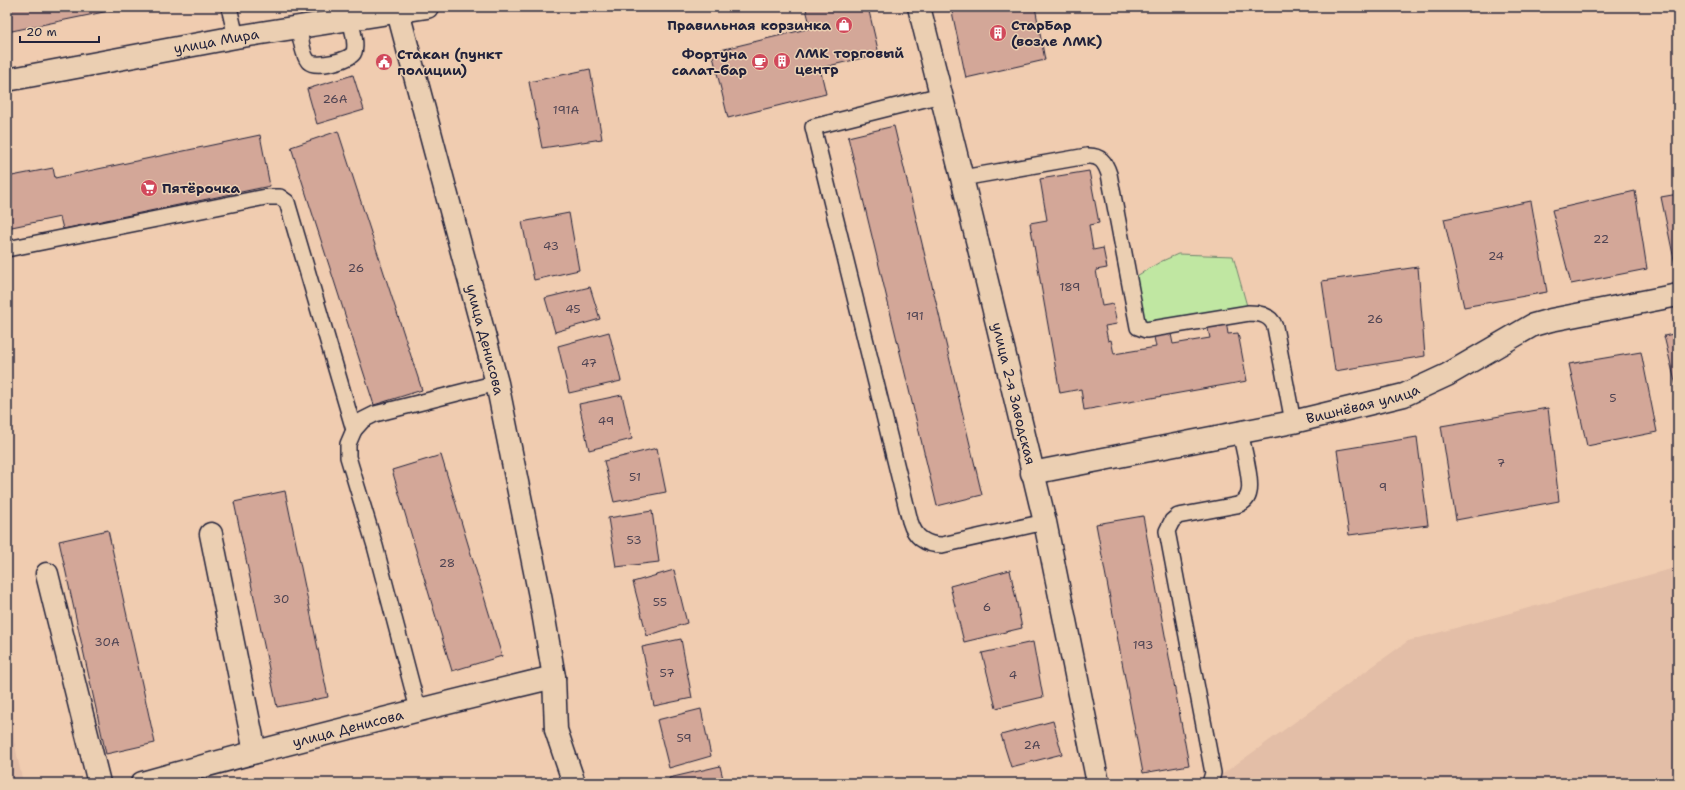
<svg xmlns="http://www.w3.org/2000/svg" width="1685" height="790" font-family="'Shantell Sans',sans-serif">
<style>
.built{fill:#e3bea7}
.green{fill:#c0e7a2;stroke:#71846e}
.building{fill:#d3a798;stroke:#22223b}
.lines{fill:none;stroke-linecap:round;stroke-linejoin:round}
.lane-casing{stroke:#22223b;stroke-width:18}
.street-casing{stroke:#22223b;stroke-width:25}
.secondary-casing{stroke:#22223b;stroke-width:25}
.lane{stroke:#ebcfb2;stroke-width:15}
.street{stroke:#ebcfb2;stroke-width:22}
.secondary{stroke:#ebcfb2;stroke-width:22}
.labels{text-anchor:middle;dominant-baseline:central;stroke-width:3;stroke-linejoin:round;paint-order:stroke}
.number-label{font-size:12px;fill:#4e4352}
.poi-label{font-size:14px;font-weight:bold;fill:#22223b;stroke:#ebcfb2;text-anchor:start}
.street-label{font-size:14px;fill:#22223b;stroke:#ebcfb2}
</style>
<rect width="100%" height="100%" fill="#f0ccb0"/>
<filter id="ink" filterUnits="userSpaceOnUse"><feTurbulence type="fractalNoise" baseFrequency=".025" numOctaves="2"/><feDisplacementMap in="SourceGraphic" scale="8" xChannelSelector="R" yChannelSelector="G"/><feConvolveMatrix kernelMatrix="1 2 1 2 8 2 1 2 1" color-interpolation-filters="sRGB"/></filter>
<g filter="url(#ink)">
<g class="built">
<path d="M1678,567V783H1210L1408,641Z"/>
<path d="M7,634L11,647L14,741L23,783H7Z"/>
</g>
<path class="green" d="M1178,254L1233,256L1247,306L1142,324L1135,277L1160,262Z"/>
<g class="building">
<path d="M7,7H128L7,32Z"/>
<path d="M814,7H868L879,54L820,68L826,94L728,118L712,52L811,28L806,9Z"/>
<path d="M951,7H1035L1045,60L966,78Z"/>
<path d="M590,69L602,139L542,148L529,82Z"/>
<path d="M353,75L364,110L317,124L307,89Z"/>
<path d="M894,126L982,495L937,506L848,137Z"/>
<path d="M338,131L422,390L374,405L291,147Z"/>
<path d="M260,135L270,186L63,229L60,217L7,228V177L53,168L55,178Z"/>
<path d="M1089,171L1099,223L1089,225L1093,250L1103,248L1107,268L1096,270L1102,306L1113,304L1117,324L1105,326L1108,341L1111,340L1114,354L1156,347L1153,332L1170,329L1173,344L1210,338L1207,324L1226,321L1228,334L1238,333L1247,381L1084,410L1081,389L1060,393L1030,223L1047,220L1040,179Z"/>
<path d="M1635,191L1647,269L1571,284L1552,210Z"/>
<path d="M1678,194V269H1676L1661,197Z"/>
<path d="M1531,201L1547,292L1464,307L1444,219Z"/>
<path d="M569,213L579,270L534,280L522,222Z"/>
<path d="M1418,267L1425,356L1335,371L1322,281Z"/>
<path d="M590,287L600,319L555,332L545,298Z"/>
<path d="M609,332L621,381L569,393L558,346Z"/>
<path d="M1678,333V394L1664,336Z"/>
<path d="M1641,352L1657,432L1587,446L1569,364Z"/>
<path d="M622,395L632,439L589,450L579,404Z"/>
<path d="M1548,408L1559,501L1456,520L1441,426Z"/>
<path d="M1417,437L1428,525L1349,535L1337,450Z"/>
<path d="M657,448L666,492L614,502L604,461Z"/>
<path d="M441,455L502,656L452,671L392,470Z"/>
<path d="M285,491L328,697L277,707L234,502Z"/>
<path d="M652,511L659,562L616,567L608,518Z"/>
<path d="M1143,516L1189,765L1143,773L1096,524Z"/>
<path d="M108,530L155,743L106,754L59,541Z"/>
<path d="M674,570L687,623L647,636L633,582Z"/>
<path d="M1010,570L1022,628L964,642L950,586Z"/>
<path d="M681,639L692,698L654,706L642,647Z"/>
<path d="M1033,642L1043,697L996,708L982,653Z"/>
<path d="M701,709L711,756L669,768L657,720Z"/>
<path d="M1053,721L1062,754L1011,767L1001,735Z"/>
<path d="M720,766L724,783H670L669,778Z"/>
</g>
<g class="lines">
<g class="lane-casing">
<g id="lane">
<path d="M229,7L236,37"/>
<path d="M299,27C300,35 303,57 309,62C315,68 351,61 354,52C357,43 352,28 350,19"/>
<path d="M941,95L813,127L910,521C915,538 926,545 942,545L1045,522"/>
<path d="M962,178L1087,156C1100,155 1105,162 1109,174L1138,327L1146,330L1249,313C1260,313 1271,315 1275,327L1293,422"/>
<path d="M7,249L266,197H280L287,202L354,430L363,420L375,414L497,383"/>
<path d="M354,430L348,444V457L375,546L418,709"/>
<path d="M1210,783L1213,773L1167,531L1172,521L1178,516L1237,505C1243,503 1248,499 1249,492C1252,481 1243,446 1240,432"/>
</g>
</g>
<g class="street-casing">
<g id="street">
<path id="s1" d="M919,7L962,178L1045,522L1098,783"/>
<path id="s2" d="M398,12L497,383L541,601L554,677L556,730L574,783"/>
<path id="s3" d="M1032,473L1293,422L1404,395L1447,375L1533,325L1551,320L1678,295"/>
<path d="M211,534L255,752"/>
<path d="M47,574L99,783"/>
<path id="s4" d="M142,783C279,745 416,710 554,677"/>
</g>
</g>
<g class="secondary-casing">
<g id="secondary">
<path id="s5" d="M7,80L236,37L427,7"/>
</g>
</g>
<use href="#lane" class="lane"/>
<use href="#street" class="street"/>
<use href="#secondary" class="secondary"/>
</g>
</g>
<defs>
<g id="shop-disc" transform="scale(0.9)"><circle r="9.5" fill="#d1495b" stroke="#ebcfb2"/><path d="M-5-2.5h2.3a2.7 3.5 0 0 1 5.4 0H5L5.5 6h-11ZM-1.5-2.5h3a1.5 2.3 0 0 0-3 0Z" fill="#fff"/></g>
<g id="building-disc" transform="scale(0.9)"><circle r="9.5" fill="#d1495b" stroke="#ebcfb2"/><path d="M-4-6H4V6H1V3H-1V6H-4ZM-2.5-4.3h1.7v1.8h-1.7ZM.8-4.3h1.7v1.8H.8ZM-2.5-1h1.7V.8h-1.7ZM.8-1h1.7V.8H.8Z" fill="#fff"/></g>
<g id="civic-disc" transform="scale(0.9)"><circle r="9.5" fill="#d1495b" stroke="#ebcfb2"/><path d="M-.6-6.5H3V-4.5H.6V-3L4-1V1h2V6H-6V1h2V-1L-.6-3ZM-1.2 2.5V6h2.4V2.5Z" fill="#fff"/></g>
<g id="cafe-disc" transform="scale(0.9)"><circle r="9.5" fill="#d1495b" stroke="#ebcfb2"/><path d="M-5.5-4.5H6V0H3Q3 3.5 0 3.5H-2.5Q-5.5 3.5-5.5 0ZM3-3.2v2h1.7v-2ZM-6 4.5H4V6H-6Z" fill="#fff"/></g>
<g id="supermarket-disc" transform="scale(0.9)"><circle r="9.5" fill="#d1495b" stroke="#ebcfb2"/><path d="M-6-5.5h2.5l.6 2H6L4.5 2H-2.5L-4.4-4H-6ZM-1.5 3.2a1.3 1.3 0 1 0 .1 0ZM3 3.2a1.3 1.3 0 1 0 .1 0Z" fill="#fff"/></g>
</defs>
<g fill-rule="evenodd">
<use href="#shop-disc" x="844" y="25"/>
<use href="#building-disc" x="998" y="33"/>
<use href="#building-disc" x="782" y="61"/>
<use href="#civic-disc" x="384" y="62"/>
<use href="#cafe-disc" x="760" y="62"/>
<use href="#supermarket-disc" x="149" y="188"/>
</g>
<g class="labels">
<g class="number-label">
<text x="335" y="99">26А</text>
<text x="566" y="110">191А</text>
<text x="1601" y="239">22</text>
<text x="551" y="246">43</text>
<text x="1496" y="256">24</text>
<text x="356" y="268">26</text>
<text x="1070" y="287">189</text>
<text x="573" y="309">45</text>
<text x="915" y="316">191</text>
<text x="1375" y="319">26</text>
<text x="589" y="363">47</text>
<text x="1613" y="398">5</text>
<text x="606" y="421">49</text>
<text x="1501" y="463">7</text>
<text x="635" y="477">51</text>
<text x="1383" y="487">9</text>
<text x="634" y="540">53</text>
<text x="447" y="563">28</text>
<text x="281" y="599">30</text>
<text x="660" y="602">55</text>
<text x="987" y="607">6</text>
<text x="107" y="642">30А</text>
<text x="1143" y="645">193</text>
<text x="667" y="673">57</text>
<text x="1013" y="675">4</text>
<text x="684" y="738">59</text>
<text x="1032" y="745">2А</text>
</g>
<g class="poi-label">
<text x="831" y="25" text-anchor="end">Правильная корзинка</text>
<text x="1011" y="25">СтарБар<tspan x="1011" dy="16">(возле ЛМК)</tspan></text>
<text x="795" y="53">ЛМК торговый<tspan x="795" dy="16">центр</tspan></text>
<text x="397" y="54">Стакан (пункт<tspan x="397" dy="16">полиции)</tspan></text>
<text x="747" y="54" text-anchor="end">Фортуна<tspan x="747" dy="16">салат-бар</tspan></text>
<text x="162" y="188">Пятёрочка</text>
</g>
<g class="street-label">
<text stroke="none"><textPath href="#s5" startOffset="213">улица Мира</textPath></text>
<text stroke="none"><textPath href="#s2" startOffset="339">улица Денисова</textPath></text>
<text stroke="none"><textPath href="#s1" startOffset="398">улица 2-я Заводская</textPath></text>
<text stroke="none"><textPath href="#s3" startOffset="338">Вишнёвая улица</textPath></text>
<text stroke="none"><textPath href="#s4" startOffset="213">улица Денисова</textPath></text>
</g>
</g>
<rect width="1685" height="790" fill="none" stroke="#ebcfb2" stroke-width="24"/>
<rect x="12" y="12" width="1661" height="766" fill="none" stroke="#22223b" stroke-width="1.5" filter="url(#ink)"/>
<path d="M20 36v6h79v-6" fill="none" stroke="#22223b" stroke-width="2"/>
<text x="26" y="36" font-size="12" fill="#22223b" stroke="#ebcfb2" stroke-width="3" paint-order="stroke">20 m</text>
</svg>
